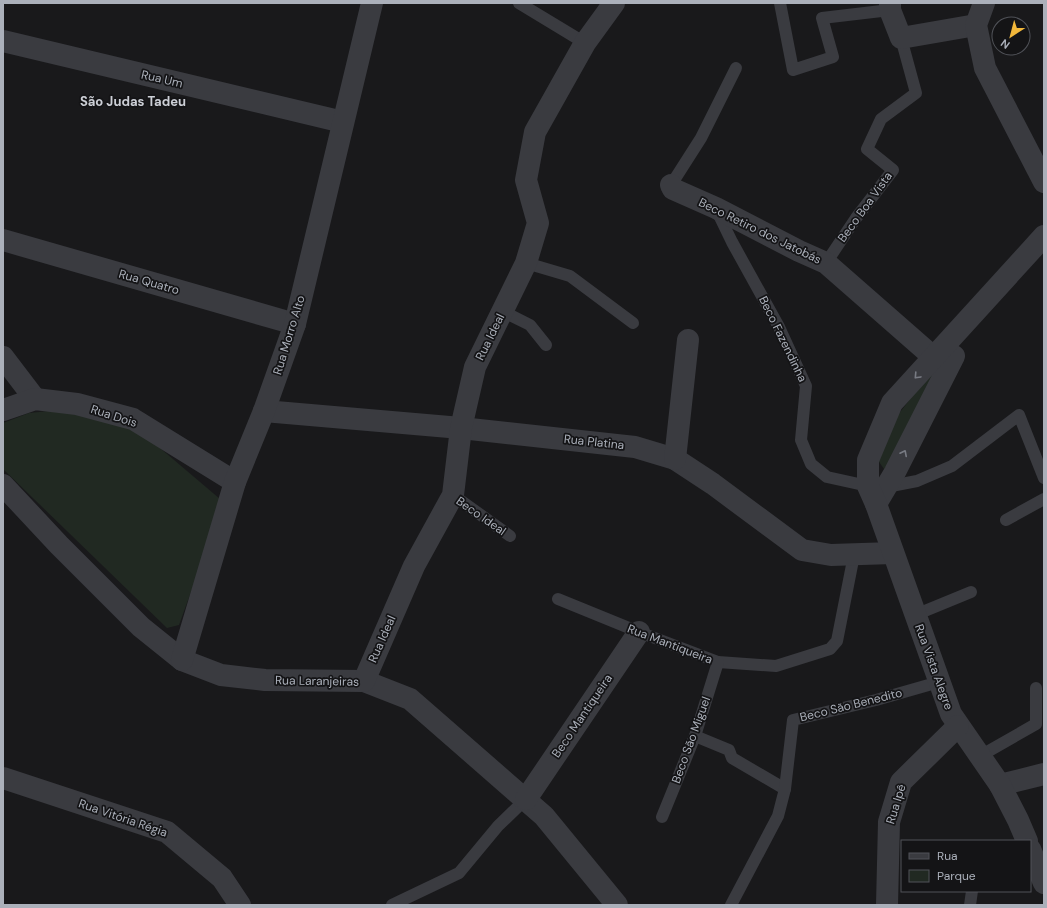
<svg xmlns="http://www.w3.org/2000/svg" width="1047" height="908" font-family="'DM Sans',sans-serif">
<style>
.green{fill:#212922}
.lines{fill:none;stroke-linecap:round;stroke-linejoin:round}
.lane{stroke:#3a3b40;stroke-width:12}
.street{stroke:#3a3b40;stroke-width:22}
.oneway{stroke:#787b83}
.labels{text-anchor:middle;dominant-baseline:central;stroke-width:3.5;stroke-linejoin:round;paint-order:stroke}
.street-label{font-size:12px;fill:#abb0ba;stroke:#141416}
.neighbourhood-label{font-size:13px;font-weight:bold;fill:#cccfd6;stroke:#141416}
</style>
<rect width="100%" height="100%" fill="#19191b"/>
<g class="green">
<path d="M931,372L936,376L896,460L884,469L877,459L894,420Z"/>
<path d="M78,408L134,426L220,499L221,509L179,625L167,628L3,469V423L29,413Z"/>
</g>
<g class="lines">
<g class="lane">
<path d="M519,3L585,43"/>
<path d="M780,3L793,70L833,57L822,18L890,10"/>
<path d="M671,185L701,138L736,68"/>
<path d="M716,209L732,242L779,327L806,386L801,440L811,464L827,477L868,486L886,487L917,481L952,466L1019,415L1044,478"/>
<path d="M526,263L570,276L633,323"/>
<path d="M826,263L856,218L893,170L867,149L881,119L916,93L901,38"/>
<path d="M502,311L530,325L546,345"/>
<path d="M453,495L510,536"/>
<path d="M1006,520L1044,499"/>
<path d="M558,599L639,632L718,662L776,666L830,649L837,641L854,555"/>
<path d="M915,615L971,592"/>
<path d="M695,736L729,750L732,758L785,789"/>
<path d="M980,756L1036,724V688"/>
<path d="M662,817L695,736L718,662"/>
<path d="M392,905L459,873L498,826L526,799"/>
<path d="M731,905L778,816L785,789L793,720L876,700L939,682"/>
<path d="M970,905L972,891"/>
</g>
<g class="street">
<path d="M890,3V10L901,38L976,25"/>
<path d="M984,3L976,25L985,68L1044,182"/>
<path d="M3,41L343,122"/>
<path d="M671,185L673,189L716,208L799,251L826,263L947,369"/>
<path d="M3,240L295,324"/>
<path d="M3,357L35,399"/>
<path d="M3,410L35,399L77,404L133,419L235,482"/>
<path d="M264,411L461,428L635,447L675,459L713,484L802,550L831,555L893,553"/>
<path d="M675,459L688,340"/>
<path d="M3,485L59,545L141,627L182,660L221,675L265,680L364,681L410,699L544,816L617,905"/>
<path d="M876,504L895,472L954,356"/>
<path d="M182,660L235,482L264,411L295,324L372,3"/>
<path d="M364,681L414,566L453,495L461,428L475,367L526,263L538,223L526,180L535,132L585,43L614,3"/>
<path d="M3,778L167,832L222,878L240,905"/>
<path d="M1000,785L1044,774"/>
<path d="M526,799L639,632"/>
<path d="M1027,841L1018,820L1000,785L951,714L876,504L868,486V460L892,403L1044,236"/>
<path d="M1030,849L1044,883"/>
<path d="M887,905L889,822L901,782L958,726"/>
</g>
</g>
<defs><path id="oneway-chevron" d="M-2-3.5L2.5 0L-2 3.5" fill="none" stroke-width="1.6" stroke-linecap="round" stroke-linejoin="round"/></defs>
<g class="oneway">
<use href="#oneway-chevron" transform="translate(917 376) rotate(133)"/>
<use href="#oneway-chevron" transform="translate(904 453) rotate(-63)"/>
</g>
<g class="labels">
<g class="street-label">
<text transform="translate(162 79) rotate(13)">Rua Um</text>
<text transform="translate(865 207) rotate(-54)">Beco Boa Vista</text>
<text transform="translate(760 231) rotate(26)">Beco Retiro dos Jatobás</text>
<text transform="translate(149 282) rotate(16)">Rua Quatro</text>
<text transform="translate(289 335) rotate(-73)">Rua Morro Alto</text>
<text transform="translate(490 337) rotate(-64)">Rua Ideal</text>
<text transform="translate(783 339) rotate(64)">Beco Fazendinha</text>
<text transform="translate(114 416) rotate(18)">Rua Dois</text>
<text transform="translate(594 442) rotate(6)">Rua Platina</text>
<text transform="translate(481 516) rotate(35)">Beco Ideal</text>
<text transform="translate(382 639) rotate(-66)">Rua Ideal</text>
<text transform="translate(670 644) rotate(21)">Rua Mantiqueira</text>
<text transform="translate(934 667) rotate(70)">Rua Vista Alegre</text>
<text transform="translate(317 681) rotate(1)">Rua Laranjeiras</text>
<text transform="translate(851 705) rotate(-14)">Beco São Benedito</text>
<text transform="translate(582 716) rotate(-56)">Beco Mantiqueira</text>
<text transform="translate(691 740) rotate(-70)">Beco São Miguel</text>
<text transform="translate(896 804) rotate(-73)">Rua Ipê</text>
<text transform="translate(123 818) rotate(19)">Rua Vitória Régia</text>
</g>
<g class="neighbourhood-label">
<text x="133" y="101">São Judas Tadeu</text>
</g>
</g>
<rect width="1047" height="908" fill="none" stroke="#abb0ba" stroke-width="8"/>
<rect x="901" y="840" width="130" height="52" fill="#141416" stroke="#505258"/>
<rect x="909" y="853" width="20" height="6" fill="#3a3b40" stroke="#505258"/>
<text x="937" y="860" font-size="12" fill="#abb0ba">Rua</text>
<rect x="909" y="870" width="20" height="12" fill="#212922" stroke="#505258"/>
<text x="937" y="880" font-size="12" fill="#abb0ba">Parque</text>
<g transform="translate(1011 36) rotate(216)"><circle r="19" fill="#141416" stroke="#505258"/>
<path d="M0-3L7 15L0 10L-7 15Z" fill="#f1b73b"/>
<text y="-6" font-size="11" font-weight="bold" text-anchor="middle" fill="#abb0ba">N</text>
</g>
</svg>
